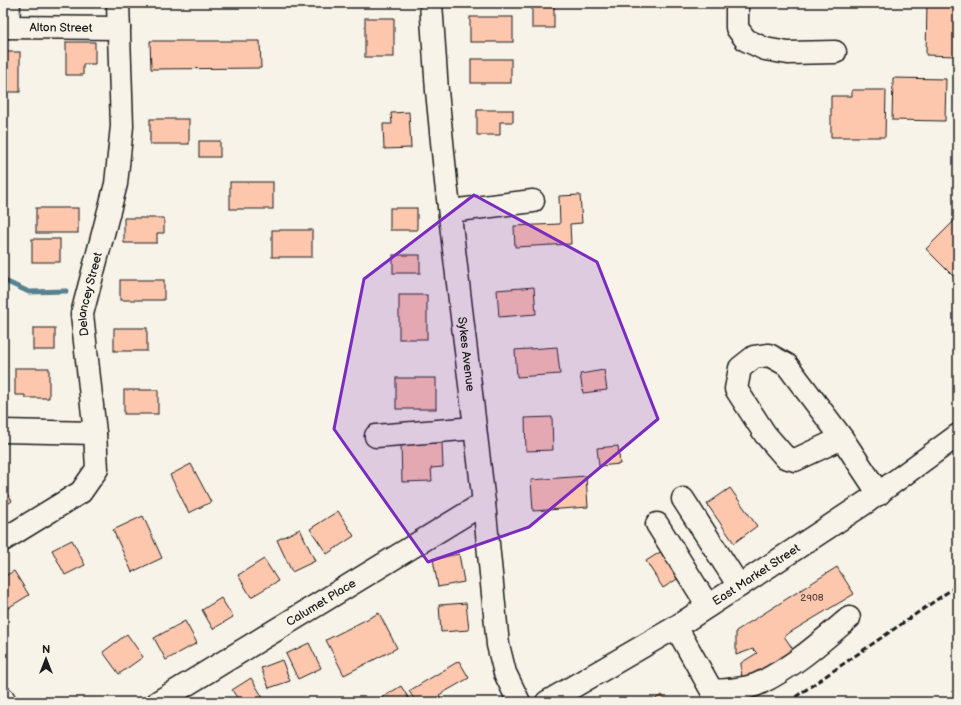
<svg xmlns="http://www.w3.org/2000/svg" width="961" height="705" font-family="'Balsamiq Sans',sans-serif">
<style>
.lines{fill:none;stroke-linecap:round;stroke-linejoin:round}
.stream{stroke:#56828f;stroke-width:5}
.building{fill:#fdc7ae;stroke:#1c1c1c}
.minor-casing{stroke:#1c1c1c;stroke-width:25}
.major-casing{stroke:#1c1c1c;stroke-width:25}
.minor{stroke:#f7f3e8;stroke-width:22}
.major{stroke:#f7f3e8;stroke-width:22}
.rail{stroke:#1c1c1c;stroke-width:3;stroke-dasharray:6 3;stroke-linecap:butt}
.marked{fill:#7b2cbf;fill-opacity:0.2;stroke:#7b2cbf;stroke-width:3;stroke-linejoin:round}
.labels{text-anchor:middle;dominant-baseline:central;stroke-width:4;stroke-linejoin:round;paint-order:stroke}
.number-label{font-size:10px;fill:#544740}
.street-label{font-size:12px;fill:#1c1c1c;stroke:#f7f3e8}
</style>
<rect width="100%" height="100%" fill="#f7f3e8"/>
<filter id="ink" filterUnits="userSpaceOnUse"><feTurbulence type="fractalNoise" baseFrequency=".025" numOctaves="2"/><feDisplacementMap in="SourceGraphic" scale="8" xChannelSelector="R" yChannelSelector="G"/><feConvolveMatrix kernelMatrix="1 2 1 2 8 2 1 2 1" color-interpolation-filters="sRGB"/></filter>
<g filter="url(#ink)">
<g class="lines">
<path class="stream" d="M3,280L29,292L66,291"/>
</g>
<g class="building">
<path d="M927,3H958V62H956V56L926,55Z"/>
<rect x="532" y="5" width="22" height="23"/>
<rect x="470" y="17" width="43" height="25"/>
<rect x="365" y="18" width="29" height="39"/>
<path d="M150,41H260L261,68L151,69Z"/>
<path d="M66,42H95V64H83V75H66Z"/>
<rect x="3" y="52" width="17" height="40"/>
<rect x="471" y="59" width="40" height="24"/>
<path d="M893,78L946,79L945,121L892,120Z"/>
<path d="M852,90H886L885,137H831V96H852Z"/>
<path d="M477,110H513V122H500V135H477Z"/>
<path d="M409,112L411,148L384,149L383,124H392L391,113Z"/>
<rect x="150" y="119" width="39" height="25"/>
<rect x="199" y="141" width="21" height="16"/>
<rect x="230" y="182" width="43" height="27"/>
<path d="M580,195L582,223L570,224L571,244L515,247L514,226L560,224L559,196Z"/>
<rect x="36" y="208" width="42" height="25"/>
<rect x="390" y="208" width="27" height="22"/>
<path d="M958,217V281L926,249Z"/>
<path d="M124,218H164V233H157V243H124Z"/>
<rect x="272" y="230" width="40" height="27"/>
<rect x="32" y="239" width="28" height="23"/>
<rect x="393" y="255" width="27" height="18"/>
<rect x="120" y="280" width="44" height="20"/>
<path d="M534,287L536,314L499,317L497,290Z"/>
<rect x="399" y="295" width="28" height="44"/>
<rect x="33" y="328" width="22" height="22"/>
<rect x="114" y="328" width="33" height="23"/>
<path d="M557,347L560,374L517,377L515,350Z"/>
<path d="M15,368H49V398H25V395H15Z"/>
<path d="M604,370L607,390L583,393L580,374Z"/>
<rect x="396" y="378" width="40" height="31"/>
<rect x="124" y="390" width="34" height="24"/>
<path d="M552,417L553,450L526,451L525,418Z"/>
<path d="M442,443L443,467L431,468L432,481L402,482L401,444Z"/>
<path d="M618,446L620,464L599,466L597,448Z"/>
<path d="M191,464L211,502L189,513L170,475Z"/>
<path d="M586,476L588,507L533,511L531,480Z"/>
<path d="M3,488L12,501L3,507Z"/>
<path d="M730,488L757,526L734,543L707,504Z"/>
<path d="M338,511L354,536L327,554L310,529Z"/>
<path d="M143,516L162,558L132,572L113,530Z"/>
<path d="M300,529L315,561L292,572L277,540Z"/>
<path d="M72,540L85,565L65,575L52,550Z"/>
<path d="M665,549L682,576L663,588L646,561Z"/>
<path d="M459,554L464,582L438,587L433,559Z"/>
<path d="M264,559L278,581L251,597L238,575Z"/>
<path d="M837,567L854,594L784,636L794,651L742,685L741,663L757,653L753,649L736,655V631Z"/>
<path d="M14,571L29,595L3,611V577Z"/>
<path d="M221,598L233,617L213,629L202,610Z"/>
<path d="M466,603L469,630L441,632L439,605Z"/>
<path d="M379,613L397,648L344,675L326,640Z"/>
<path d="M185,621L197,643L166,660L154,638Z"/>
<path d="M127,634L143,657L119,674L103,652Z"/>
<path d="M309,643L321,668L298,679L286,654Z"/>
<path d="M282,660L290,681L269,688L261,668Z"/>
<path d="M459,661L469,678L439,695L443,702H416L409,691Z"/>
<path d="M251,678L265,701L264,702H240L232,690Z"/>
<path d="M401,686L411,702H375Z"/>
<path d="M662,695L666,702H650Z"/>
</g>
<g class="lines">
<g class="minor-casing">
<g id="minor">
<path id="s1" d="M431,3L437,91L446,182L484,503L498,645L505,673L519,702"/>
<path d="M737,3V28L746,40L765,49L788,53L835,52"/>
<path id="s2" d="M3,27L119,28"/>
<path d="M8,27L9,3"/>
<path d="M450,211L533,201"/>
<path d="M3,431L95,433"/>
<path d="M376,436L475,428"/>
<path d="M842,438L795,460L785,457L765,434L736,389L740,368L754,357L769,355L787,365L842,438L879,494"/>
<path d="M683,499L739,586"/>
<path d="M657,524L708,606"/>
<path id="s3" d="M3,540L81,492L97,469L95,433L82,314L116,184L122,126L118,3"/>
<path d="M676,627L712,691L715,702"/>
<path d="M712,691C727,690 746,690 760,683C793,667 821,642 849,618"/>
<path d="M3,698L5,702"/>
<path id="s4" d="M158,702L484,503"/>
</g>
</g>
<g class="major-casing">
<g id="major">
<path id="s5" d="M547,702L676,627L739,586L868,501L958,435"/>
</g>
</g>
<use href="#minor" class="minor"/>
<use href="#major" class="major"/>
<path class="rail" d="M788,702L958,585"/>
</g>
</g>
<path class="marked" d="M474,195L597,262L658,419L529,527L428,562L334,429L364,279Z"/>
<g class="labels">
<g class="number-label">
<text x="812" y="598">2908</text>
</g>
<g class="street-label">
<text stroke="none"><textPath href="#s2" startOffset="58">Alton Street</textPath></text>
<text stroke="none"><textPath href="#s3" startOffset="296">Delancey Street</textPath></text>
<text stroke="none"><textPath href="#s1" startOffset="353">Sykes Avenue</textPath></text>
<text stroke="none"><textPath href="#s5" startOffset="245">East Market Street</textPath></text>
<text stroke="none"><textPath href="#s4" startOffset="191">Calumet Place</textPath></text>
</g>
</g>
<rect width="961" height="705" fill="none" stroke="#f7f3e8" stroke-width="16"/>
<rect x="8" y="8" width="945" height="689" fill="none" stroke="#1c1c1c" stroke-width="1.5" filter="url(#ink)"/>
<g transform="translate(46 659)" stroke="#f7f3e8" stroke-width="3" paint-order="stroke">
<path d="M0-3L7 15L0 10L-7 15Z" fill="#1c1c1c"/>
<text y="-6" font-size="11" font-weight="bold" text-anchor="middle" fill="#1c1c1c">N</text>
</g>
</svg>
